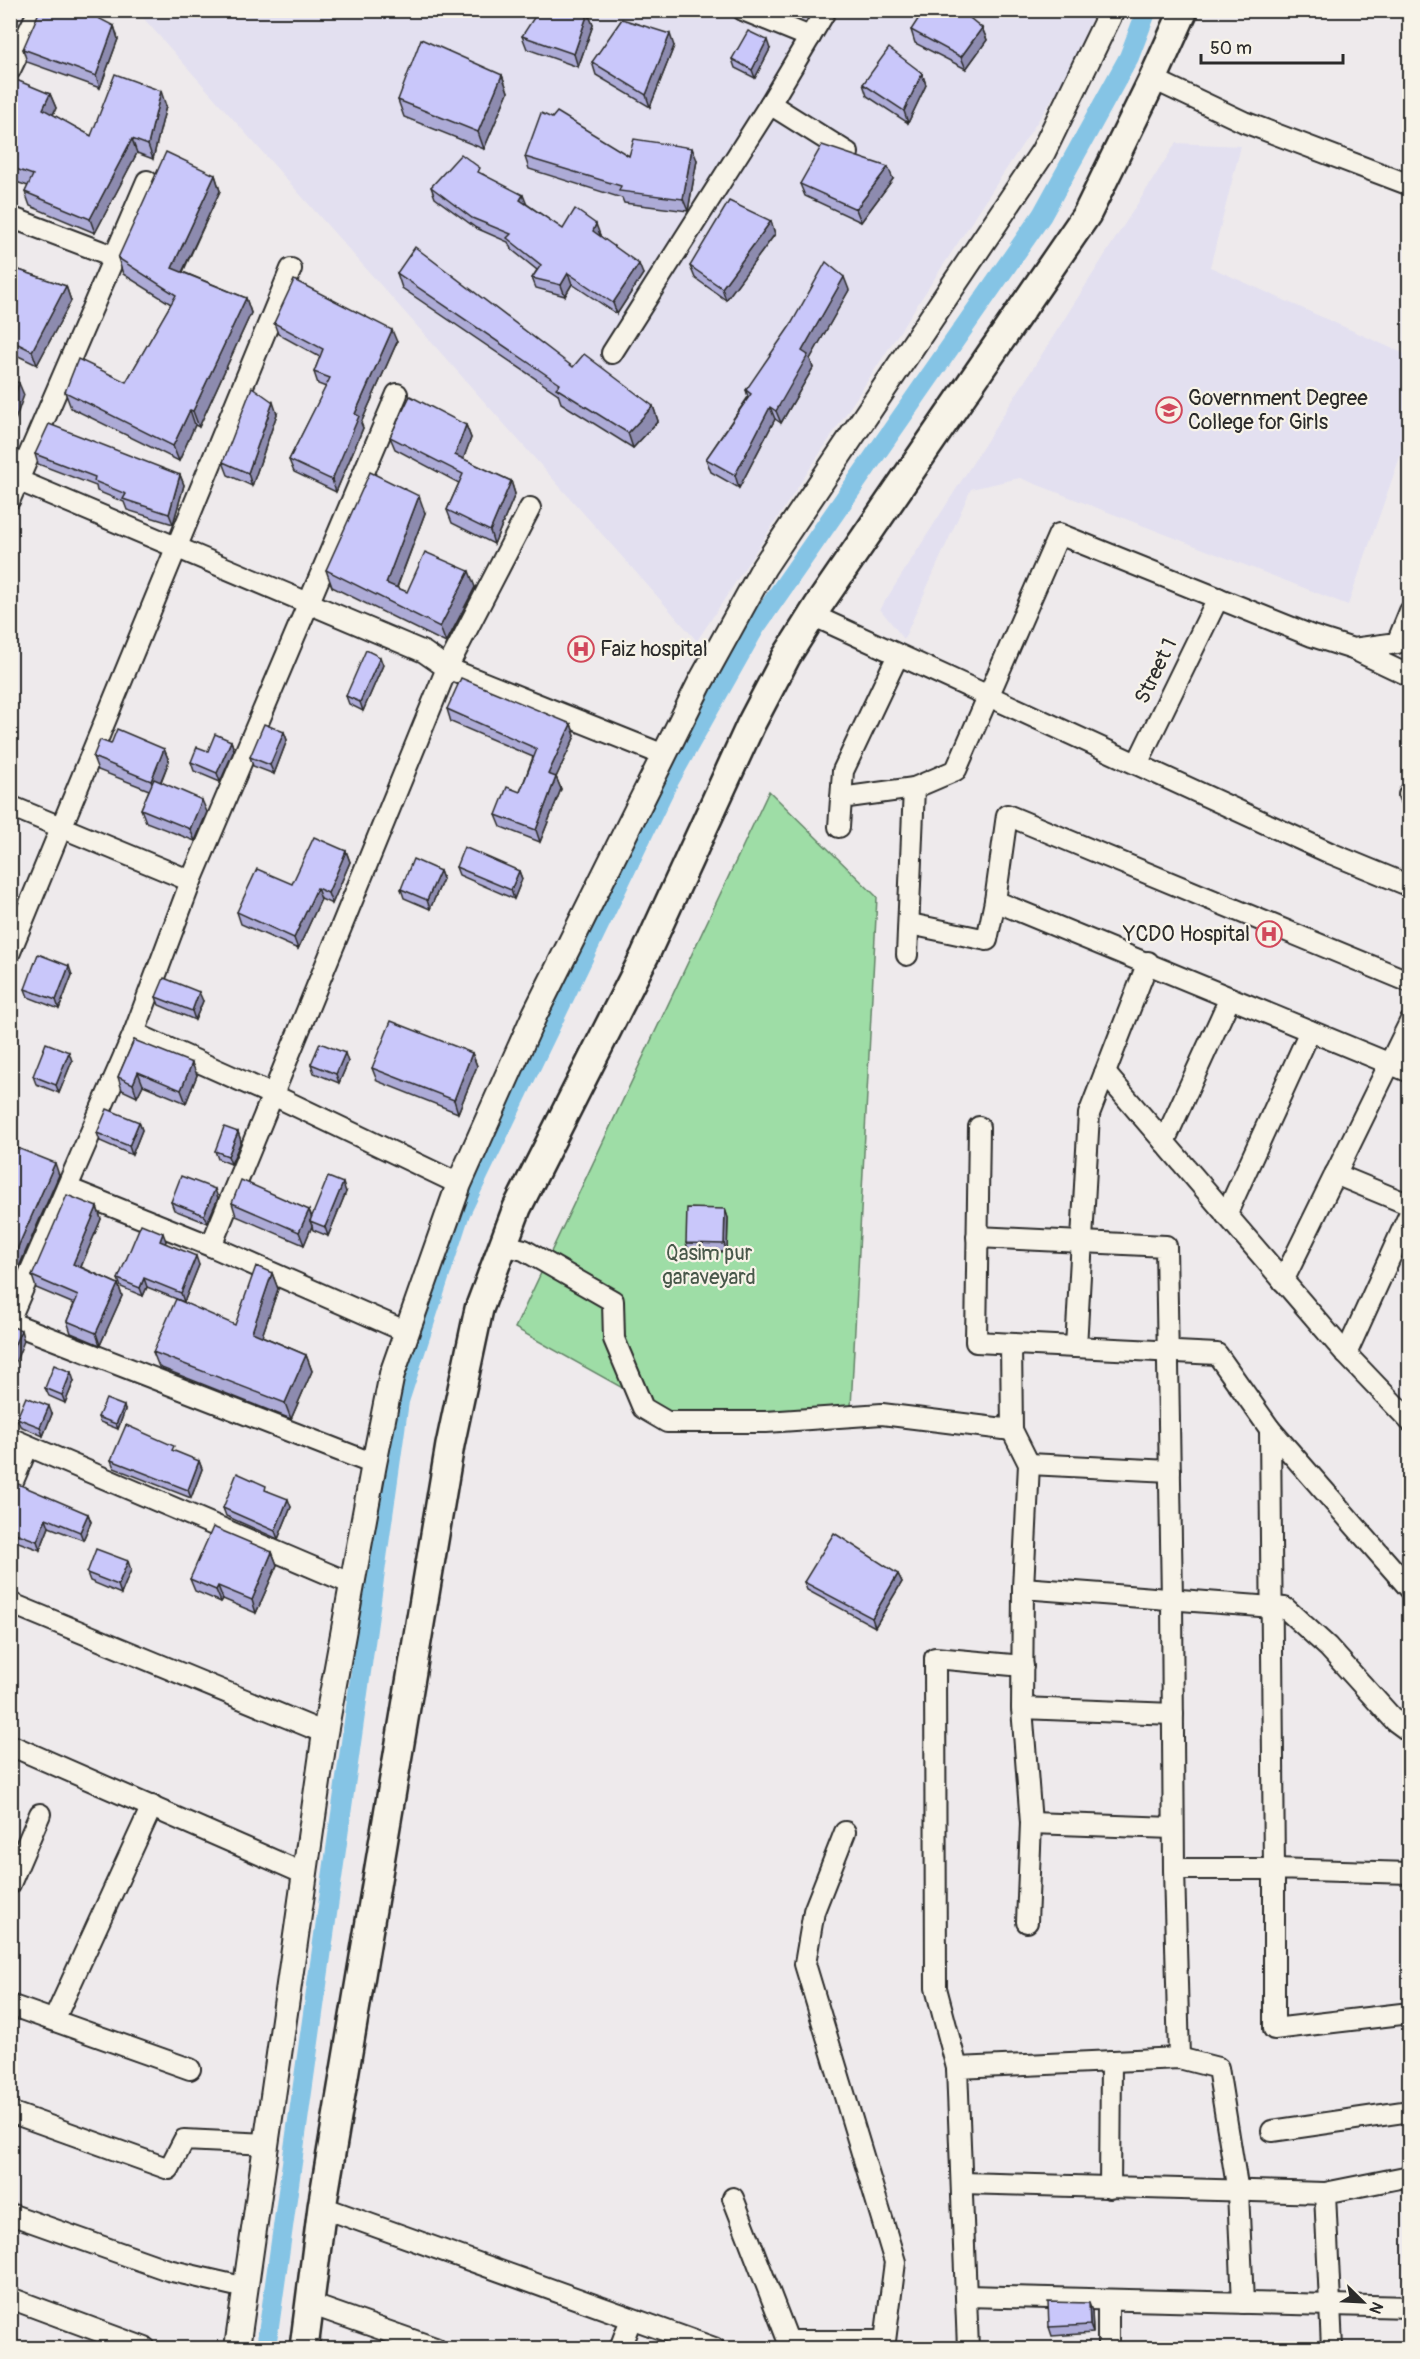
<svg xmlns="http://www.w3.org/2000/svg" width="1420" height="2359" font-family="Pangolin,sans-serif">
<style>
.built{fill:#e3e0f0}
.green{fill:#9edda6;stroke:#648468;stroke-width:1.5}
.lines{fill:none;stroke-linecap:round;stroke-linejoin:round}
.canal{stroke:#85c4e5;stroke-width:20}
.minor-casing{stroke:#2b2b2b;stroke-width:24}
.tertiary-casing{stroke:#2b2b2b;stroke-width:28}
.secondary-casing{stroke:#2b2b2b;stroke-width:32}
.minor{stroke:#f7f3e8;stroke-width:20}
.tertiary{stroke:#f7f3e8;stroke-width:24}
.secondary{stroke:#f7f3e8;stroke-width:27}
.wall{fill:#adabd7;stroke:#2b2b2b;stroke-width:1.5}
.shaded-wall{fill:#8d8baf;stroke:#2b2b2b;stroke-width:1.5}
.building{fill:#c9c7fa;stroke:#2b2b2b;stroke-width:1.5}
.labels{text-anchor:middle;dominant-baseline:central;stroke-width:4.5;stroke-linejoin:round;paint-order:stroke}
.poi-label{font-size:21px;fill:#2b2b2b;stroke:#f7f3e8;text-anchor:start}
.street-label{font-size:21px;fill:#2b2b2b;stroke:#f7f3e8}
.park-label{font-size:21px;fill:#48584a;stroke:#f7f3e8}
</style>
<rect width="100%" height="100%" fill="#eeeaec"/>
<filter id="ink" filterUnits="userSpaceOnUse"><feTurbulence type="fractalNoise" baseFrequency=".0167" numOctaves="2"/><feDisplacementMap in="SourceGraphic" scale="12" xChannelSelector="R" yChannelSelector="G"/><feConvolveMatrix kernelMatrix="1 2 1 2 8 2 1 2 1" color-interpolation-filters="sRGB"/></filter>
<g filter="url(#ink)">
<g class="built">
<path d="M137,11H1095L1062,84L697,641Z"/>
<path d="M1176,143L1241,146L1210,267L1409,356V431L1348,605L1020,478L971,489L904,639L880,609Z"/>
</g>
<path class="green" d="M769,791L877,897L851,1407L687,1424L515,1328Z"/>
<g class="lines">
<path class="canal" d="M266,2348L399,1401L460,1213L667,784L754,629L1042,215L1129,57L1147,10"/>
<g class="minor-casing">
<g id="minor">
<path d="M743,10L810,37"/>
<path d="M10,70L39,10"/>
<path d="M1153,79L1244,122L1410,185"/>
<path d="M770,104L848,153"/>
<path d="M10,217L113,256"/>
<path d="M612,353L770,104L826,10"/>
<path d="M10,477L424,652L447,668L211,1246"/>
<path d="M10,499L147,181"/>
<path d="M530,508L447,668L664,755"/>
<path d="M812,615L1330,853L1410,886"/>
<path d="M1353,649L1410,676"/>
<path d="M1137,764L1218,598"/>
<path d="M1409,795L1410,793"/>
<path d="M841,798L914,788L956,770L1059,534L1312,636L1353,649L1397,643L1410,611"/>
<path d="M10,806L191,881"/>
<path d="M839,827L843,771L898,655"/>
<path d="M910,924L987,940L995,901"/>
<path d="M10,952L291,269"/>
<path d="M907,955L914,788"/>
<path d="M1410,982L1007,815L995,901L1410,1072"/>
<path d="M134,1033L273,1095L459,1184"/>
<path d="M1105,1073L1346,1354L1410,1421"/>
<path d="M979,1127L976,1342L1217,1354L1270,1429L1410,1589"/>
<path d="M1164,1142L1230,998"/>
<path d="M1335,1174L1410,1205"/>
<path d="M67,1188L211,1246L407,1332"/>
<path d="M1226,1215L1310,1031"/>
<path d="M977,1237L1166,1246L1172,1599L1174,1869H1274L1270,1429"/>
<path d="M503,1245L524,1250L613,1301L614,1339L643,1408L667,1422H766L882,1414L1012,1430"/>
<path d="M1283,1281L1410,1022"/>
<path d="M1011,1344L1012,1430L1029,1464L1023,1588"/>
<path d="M1076,1347L1089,1114L1148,962"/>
<path d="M1346,1354L1410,1213"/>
<path d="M10,1438L352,1584"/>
<path d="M374,1464L14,1324L11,1316L134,1033L191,881L397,394"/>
<path d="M1029,1464L1170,1471"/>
<path d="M10,1488L28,1446"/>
<path d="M10,1603L325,1733"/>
<path d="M1022,1708L1173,1714"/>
<path d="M10,1745L305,1874"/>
<path d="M1031,1823L1173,1828"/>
<path d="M1174,1869L1179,2058"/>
<path d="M1410,1873L1274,1869V2029L1410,2013"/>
<path d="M10,1884L40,1814"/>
<path d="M1027,1922L1031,1823L1022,1708L1023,1588L1285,1608L1328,1647L1395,1721L1410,1732"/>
<path d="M10,2005L190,2069"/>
<path d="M54,2020L152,1806"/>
<path d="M957,2068L936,1988L935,1658L1023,1666"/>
<path d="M10,2112L169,2169L184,2140L266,2144"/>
<path d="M1272,2131L1410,2111"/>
<path d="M962,2183L1325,2193L1410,2176"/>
<path d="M1110,2188L1111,2061"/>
<path d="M1325,2193L1332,2348"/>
<path d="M733,2198L791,2348"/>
<path d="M322,2207L714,2348"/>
<path d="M10,2214L168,2270L246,2288"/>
<path d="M966,2296L1410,2307"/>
<path d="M10,2298L145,2348"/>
<path d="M1108,2300V2348"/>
<path d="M310,2304L435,2348"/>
<path d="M788,2341H885L895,2262L805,1964L814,1911L845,1832"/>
<path d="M620,2348L631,2319"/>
<path d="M968,2348L957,2068L1179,2058L1218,2068L1238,2192L1243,2303"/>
</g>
</g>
<g class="tertiary-casing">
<path id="tertiary" d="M237,2348L325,1733L374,1464L392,1374L459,1184L535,1014L700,683L764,567L1043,152L1112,10"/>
</g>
<g class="secondary-casing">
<path id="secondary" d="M304,2348L322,2207L450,1445L479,1309L517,1208L645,955L751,724L786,657L820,603L1087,214L1153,79L1184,10"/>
</g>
<use href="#minor" class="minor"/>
<use href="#tertiary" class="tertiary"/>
<use href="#secondary" class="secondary"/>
</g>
<g class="wall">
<path d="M588,13L593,25L578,67L527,49L522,36Z"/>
<path d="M114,26L118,39L100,88L27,62L23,49Z"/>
<path d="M982,28L987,40L966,69L915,43L911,30Z"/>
<path d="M674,46L650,107L596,75L592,62Z"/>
<path d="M770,49L755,78L735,68L732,59Z"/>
<path d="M922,73L926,85L908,123L867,96L863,84Z"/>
<path d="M502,75L508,92L484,149L404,117L398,100Z"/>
<path d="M10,84L50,94L56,108L53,115L91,136L166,106L153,159L137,153L95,233L30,206L25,192L28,186L10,180Z"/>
<path d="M629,156L697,160L688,211L624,203L622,198L529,169L525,157Z"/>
<path d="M483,174L563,229L600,235V236L643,274L617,314L572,284L565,296L536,288L532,278L537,270L511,249L508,242L476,228L435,198L431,187Z"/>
<path d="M215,175L220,191L183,272L246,298L251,313L199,427L195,425L179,461L71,408L65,392L126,382L171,304L123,274L118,258Z"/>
<path d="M893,179L861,222L805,196L800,184Z"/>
<path d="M771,221L775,234L726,300L695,278L690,266Z"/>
<path d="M10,267L66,286L71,301L37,365L10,352Z"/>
<path d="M397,273L573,367L653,406L658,421L633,448L561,403L558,394L402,288Z"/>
<path d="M849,290L810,359L813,368L781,423L775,419L739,488L711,472L706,459L748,397L746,390Z"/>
<path d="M274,323L397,342L361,423L363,428L336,492L294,472L289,460L326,387L318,384L314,372L320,357L278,334Z"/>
<path d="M277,414L252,486L228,475L223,462Z"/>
<path d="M466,425L471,438L463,459L511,481L515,494L494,544L452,523L447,510L459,483L395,449L390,437Z"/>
<path d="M35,454L180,475L184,485L173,524L127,510L124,502L97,491L96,486L38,464Z"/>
<path d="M425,513L397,588L407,592L475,587L446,643L332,587L326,570Z"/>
<path d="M383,665L363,711L349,704L346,696Z"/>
<path d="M447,709L571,724L575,736L556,777L561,789L540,842L501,827L496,815L520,792L533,757L451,722Z"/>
<path d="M284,732L287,740L274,774L253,766L250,757Z"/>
<path d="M231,741L234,750L220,782L194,771L191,762L208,751Z"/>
<path d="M111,744L164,749L169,761L161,782L207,812L195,841L146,822L141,809L149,790L98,770L93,757Z"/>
<path d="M346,851L350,862L332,904L321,899L298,949L241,924L237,912L292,884Z"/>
<path d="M456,867L519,871L522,879L514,899L459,875Z"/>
<path d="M440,871L443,879L430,909L404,898L401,889Z"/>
<path d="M72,975L59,1009L28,997L25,989Z"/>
<path d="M156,997L203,1001L195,1020L159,1005Z"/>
<path d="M134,1040L197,1075L186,1103L143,1085L137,1097L122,1090L118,1077Z"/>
<path d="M472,1053L477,1066L458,1113L377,1081L372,1068Z"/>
<path d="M72,1061L59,1093L36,1084L33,1076Z"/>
<path d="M348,1062L339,1083L314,1073L311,1064Z"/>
<path d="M139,1122L142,1130L132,1155L100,1141L97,1133Z"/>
<path d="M238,1132L241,1141L231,1164L218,1159L215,1151Z"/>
<path d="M10,1145L59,1175L14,1278L10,1277Z"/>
<path d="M346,1192L328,1236L313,1230L312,1226L304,1245L236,1216L232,1203L309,1210L312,1217Z"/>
<path d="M218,1198L207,1223L174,1210L171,1202Z"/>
<path d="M97,1207L101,1219L81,1267L118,1284L122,1296L100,1345L71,1333L67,1321L74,1304L36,1288L32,1276Z"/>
<path d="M725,1209L728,1218L727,1252L689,1251L686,1243Z"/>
<path d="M166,1241L165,1243L199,1265L184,1302L147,1287L143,1296L121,1287L118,1279Z"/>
<path d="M272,1273L278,1289L262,1336L306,1355L312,1371L291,1419L159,1367L153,1352L235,1325Z"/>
<path d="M74,1381L65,1403L49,1396L45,1388Z"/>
<path d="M125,1410L118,1429L100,1422L98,1417Z"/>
<path d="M52,1414L43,1436L20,1426L17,1418Z"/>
<path d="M111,1460L199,1461L202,1469L191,1498L114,1468Z"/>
<path d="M268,1491L291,1507L278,1539L226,1516L223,1508Z"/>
<path d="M10,1496L88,1514L91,1522L83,1540L49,1527L40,1550L10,1539Z"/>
<path d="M272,1552L277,1565L256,1613L223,1599L221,1602L195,1591L190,1579Z"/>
<path d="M131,1570L121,1594L90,1581L87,1573Z"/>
<path d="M898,1574L902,1582L875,1627L807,1590L804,1582Z"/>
<path d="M1092,2311L1093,2333L1052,2336L1049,2327Z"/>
</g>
<g class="shaded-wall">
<path d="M588,13L593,25L578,67L574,54Z"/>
<path d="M114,26L118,39L100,88L96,76Z"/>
<path d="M982,28L987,40L966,69L961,57Z"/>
<path d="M670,34L674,46L650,107L646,95Z"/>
<path d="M767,40L770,49L755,78L752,70Z"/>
<path d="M922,73L926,85L908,123L904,111Z"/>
<path d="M502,75L508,92L484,149L478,132Z"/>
<path d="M161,91L166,106L153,159L148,145Z"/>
<path d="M50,94L56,108L48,124L43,109Z"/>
<path d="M132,139L137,153L95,233L90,219Z"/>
<path d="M692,148L697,160L688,211L683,199Z"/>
<path d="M888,167L893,179L861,222L856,209Z"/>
<path d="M215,175L220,191L177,283L172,268Z"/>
<path d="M523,195L527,205L520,200Z"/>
<path d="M771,221L775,234L726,300L722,288Z"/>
<path d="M596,224L600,235L596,241L593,231Z"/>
<path d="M639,264L643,274L617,314L613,303Z"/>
<path d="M568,273L572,284L565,296L561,285Z"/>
<path d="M844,277L849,290L810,359L813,368L781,423L776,411L802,351Z"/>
<path d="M66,286L71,301L37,365L32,351Z"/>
<path d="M246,298L251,313L199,427L193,411Z"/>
<path d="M392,330L397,342L361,423L363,428L336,492L332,480L355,414Z"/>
<path d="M19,383L24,395L10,435V409Z"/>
<path d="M273,402L277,414L252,486L248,473Z"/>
<path d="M653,406L658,421L633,448L628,433Z"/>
<path d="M770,407L775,419L739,488L735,475Z"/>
<path d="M190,410L195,425L179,461L173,446Z"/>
<path d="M466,425L471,438L460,468L455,455Z"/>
<path d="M180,475L184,485L173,524L169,514Z"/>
<path d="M511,481L515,494L494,544L490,531Z"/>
<path d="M419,496L425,513L392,600L386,583Z"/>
<path d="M469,571L475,587L446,643L440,627Z"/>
<path d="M380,657L383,665L363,711L360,702Z"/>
<path d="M571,724L575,736L552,786L548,774Z"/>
<path d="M284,732L287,740L274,774L270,765Z"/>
<path d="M231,741L234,750L220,782L217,773Z"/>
<path d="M164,749L169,761L156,793L151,781Z"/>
<path d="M556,777L561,789L540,842L536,830Z"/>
<path d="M202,800L207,812L195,841L190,829Z"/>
<path d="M346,851L350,862L332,904L328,893Z"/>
<path d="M440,871L443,879L430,909L427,900Z"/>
<path d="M519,871L522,879L514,899L511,890Z"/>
<path d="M317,888L321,899L298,949L294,938Z"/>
<path d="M69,966L72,975L59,1009L56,1000Z"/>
<path d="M199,992L203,1001L195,1020L192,1011Z"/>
<path d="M69,1052L72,1061L59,1093L56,1085Z"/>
<path d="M345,1053L348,1062L339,1083L336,1074Z"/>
<path d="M472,1053L477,1066L458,1113L454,1100Z"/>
<path d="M192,1063L197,1075L186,1103L181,1090Z"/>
<path d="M138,1072L143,1085L137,1097L133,1084Z"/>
<path d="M139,1122L142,1130L132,1155L129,1146Z"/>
<path d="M238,1132L241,1141L231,1164L228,1156Z"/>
<path d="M55,1163L59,1175L14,1278L10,1265Z"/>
<path d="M343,1183L346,1192L328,1236L325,1227Z"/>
<path d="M215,1189L218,1198L207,1223L204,1215Z"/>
<path d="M97,1207L101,1219L77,1276L73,1264Z"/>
<path d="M725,1209L728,1218L727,1252L724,1244Z"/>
<path d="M309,1210L313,1222L310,1221L312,1226L304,1245L299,1232Z"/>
<path d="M163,1233L166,1241L163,1250L160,1241Z"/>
<path d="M196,1256L199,1265L184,1302L181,1293Z"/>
<path d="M272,1273L278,1289L258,1348L252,1332Z"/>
<path d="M144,1278L147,1287L143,1296L140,1288Z"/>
<path d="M118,1284L122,1296L100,1345L96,1333Z"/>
<path d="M21,1330L24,1341L10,1376V1355Z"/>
<path d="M306,1355L312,1371L291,1419L285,1403Z"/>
<path d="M71,1372L74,1381L65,1403L62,1395Z"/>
<path d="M49,1406L52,1414L43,1436L40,1427Z"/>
<path d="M124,1406L125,1410L118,1429L116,1424Z"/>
<path d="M199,1461L202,1469L191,1498L188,1490Z"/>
<path d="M288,1499L291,1507L278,1539L275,1531Z"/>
<path d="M88,1514L91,1522L83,1540L80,1532Z"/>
<path d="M46,1518L49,1527L40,1550L37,1541Z"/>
<path d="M272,1552L277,1565L256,1613L252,1600Z"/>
<path d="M128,1561L131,1570L121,1594L118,1585Z"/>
<path d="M898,1574L902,1582L875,1627L872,1618Z"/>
<path d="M218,1586L223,1599L221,1602L216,1590Z"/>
<path d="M1089,2303L1092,2311L1093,2333L1090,2325Z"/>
</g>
<g class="building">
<path d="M40,10H83L114,26L96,76L23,49Z"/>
<path d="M539,10H581L588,13L574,54L522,36Z"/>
<path d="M924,10H960L982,28L961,57L911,30Z"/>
<path d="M622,19L670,34L646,95L592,62Z"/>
<path d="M748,31L767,40L752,70L732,59Z"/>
<path d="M421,39L502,75L478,132L398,100Z"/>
<path d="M889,48L922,73L904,111L863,84Z"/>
<path d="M115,74L161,91L148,145L132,139L90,219L25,192L33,175L10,167V84L14,79L50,94L43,109L91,136Z"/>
<path d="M557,112L629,156L634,139L692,148L683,199L619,191L621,186L525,157L541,113L552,118Z"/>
<path d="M822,145L888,167L856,209L800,184Z"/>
<path d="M166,152L215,175L172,268L246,298L193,411L190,410L173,446L65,392L78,359L126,382L176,295L118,258Z"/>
<path d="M461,154L480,168L478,172L523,195L520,200L563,229L575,209L596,224L593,231L639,264L613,303L568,273L561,285L532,278L541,265L507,238L511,234L472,218L431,187Z"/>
<path d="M729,201L771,221L722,288L690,266Z"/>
<path d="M415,247L573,367L584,354L653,406L628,433L556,388L560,384L397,273Z"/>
<path d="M826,262L844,277L802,351L808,355L776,411L770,407L735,475L706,459L751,394L746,390L790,326Z"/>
<path d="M10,267L66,286L32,351L10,340Z"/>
<path d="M294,280L392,330L355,414L359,416L332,480L289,460L330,378L314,372L323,349L274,323Z"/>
<path d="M10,379L19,383L10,409Z"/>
<path d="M252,387L273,402L248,473L223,462Z"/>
<path d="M410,396L466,425L455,455L511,481L490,531L447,510L463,474L390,437Z"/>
<path d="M49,424L180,475L169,514L123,499L126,494L94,481L95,477L35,454Z"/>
<path d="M370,472L419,496L386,583L407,592L425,552L469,571L440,627L326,570Z"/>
<path d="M366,650L380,657L360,702L346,696Z"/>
<path d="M461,678L571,724L548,774L556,777L536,830L496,815L507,787L520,792L537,749L447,709Z"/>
<path d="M264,724L284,732L270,765L250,757Z"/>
<path d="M117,729L164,749L151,781L93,757L100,740L111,744Z"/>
<path d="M215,734L231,741L217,773L191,762L197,747L208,751Z"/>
<path d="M154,779L202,800L190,829L141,809Z"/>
<path d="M314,837L346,851L328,893L317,888L294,938L237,912L257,869L292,884Z"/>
<path d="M464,847L519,871L511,890L456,867Z"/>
<path d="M413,859L440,871L427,900L401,889Z"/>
<path d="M38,954L69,966L56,1000L25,989Z"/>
<path d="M164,978L199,992L192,1011L156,997Z"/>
<path d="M391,1021L472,1053L454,1100L372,1068Z"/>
<path d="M134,1040L192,1063L181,1090L138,1072L133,1084L118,1077Z"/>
<path d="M46,1043L69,1052L56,1085L33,1076Z"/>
<path d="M320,1043L345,1053L336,1074L311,1064Z"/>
<path d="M107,1109L139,1122L129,1146L97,1133Z"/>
<path d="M224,1127L238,1132L228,1156L215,1151Z"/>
<path d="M10,1145L55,1163L10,1265Z"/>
<path d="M181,1176L215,1189L204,1215L171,1202Z"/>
<path d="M328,1177L343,1183L325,1227L310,1221Z"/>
<path d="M241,1180L309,1210L299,1232L232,1203Z"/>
<path d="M67,1195L97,1207L73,1264L118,1284L96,1333L67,1321L78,1296L32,1276Z"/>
<path d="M687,1208L725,1209L724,1244L686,1243Z"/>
<path d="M141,1224L163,1233L160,1241L196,1256L181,1293L144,1278L140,1288L118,1279Z"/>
<path d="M256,1266L272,1273L252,1332L306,1355L285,1403L153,1352L176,1299L235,1325Z"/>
<path d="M10,1326L21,1330L10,1355Z"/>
<path d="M54,1365L71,1372L62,1395L45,1388Z"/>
<path d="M26,1397L49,1406L40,1427L17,1418Z"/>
<path d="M106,1399L124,1406L116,1424L98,1417Z"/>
<path d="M126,1425L174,1446L172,1450L199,1461L188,1490L111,1460Z"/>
<path d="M237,1473L266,1486L265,1490L288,1499L275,1531L223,1508Z"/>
<path d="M18,1484L88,1514L80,1532L46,1518L37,1541L10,1531V1496Z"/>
<path d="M213,1527L272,1552L252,1600L218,1586L216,1590L190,1579Z"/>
<path d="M834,1533L898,1574L872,1618L804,1582Z"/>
<path d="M96,1549L128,1561L118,1585L87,1573Z"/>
<path d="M1048,2302L1089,2303L1090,2325L1049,2327Z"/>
</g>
</g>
<defs>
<g id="school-ring" transform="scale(1.35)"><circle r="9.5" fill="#f7f3e8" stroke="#d1495b" stroke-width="1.5"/><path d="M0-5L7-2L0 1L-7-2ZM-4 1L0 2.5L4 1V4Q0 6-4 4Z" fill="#d1495b"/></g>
<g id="hospital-ring" transform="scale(1.35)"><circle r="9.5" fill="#f7f3e8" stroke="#d1495b" stroke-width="1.5"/><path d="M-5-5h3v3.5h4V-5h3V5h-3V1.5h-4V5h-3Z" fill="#d1495b"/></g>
</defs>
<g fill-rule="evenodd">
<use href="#school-ring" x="1169" y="410"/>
<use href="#hospital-ring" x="581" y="649"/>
<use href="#hospital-ring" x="1269" y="934"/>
</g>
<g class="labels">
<g class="poi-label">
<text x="1188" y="398">Government Degree<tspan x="1188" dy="24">College for Girls</tspan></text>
<text x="600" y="649">Faiz hospital</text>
<text x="1250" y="934" text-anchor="end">YCDO Hospital</text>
</g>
<g class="street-label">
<text transform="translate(1156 671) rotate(-64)">Street 1</text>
</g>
<g class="park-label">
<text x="709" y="1253">Qasim pur<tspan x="709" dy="24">garaveyard</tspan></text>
</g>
</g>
<rect width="1420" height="2359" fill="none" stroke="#f7f3e8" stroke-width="36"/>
<rect x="18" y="18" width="1384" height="2323" fill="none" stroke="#2b2b2b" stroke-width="2" filter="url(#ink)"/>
<g transform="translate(1363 2302) rotate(114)" stroke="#f7f3e8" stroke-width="4.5" paint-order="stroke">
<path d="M0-4.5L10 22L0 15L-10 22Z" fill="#2b2b2b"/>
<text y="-9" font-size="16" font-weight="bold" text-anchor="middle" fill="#2b2b2b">N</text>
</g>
<path d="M1201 54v9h142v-9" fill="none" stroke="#2b2b2b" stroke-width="3"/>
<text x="1210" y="54" font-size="18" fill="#2b2b2b" stroke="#f7f3e8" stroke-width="4.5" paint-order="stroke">50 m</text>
</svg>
